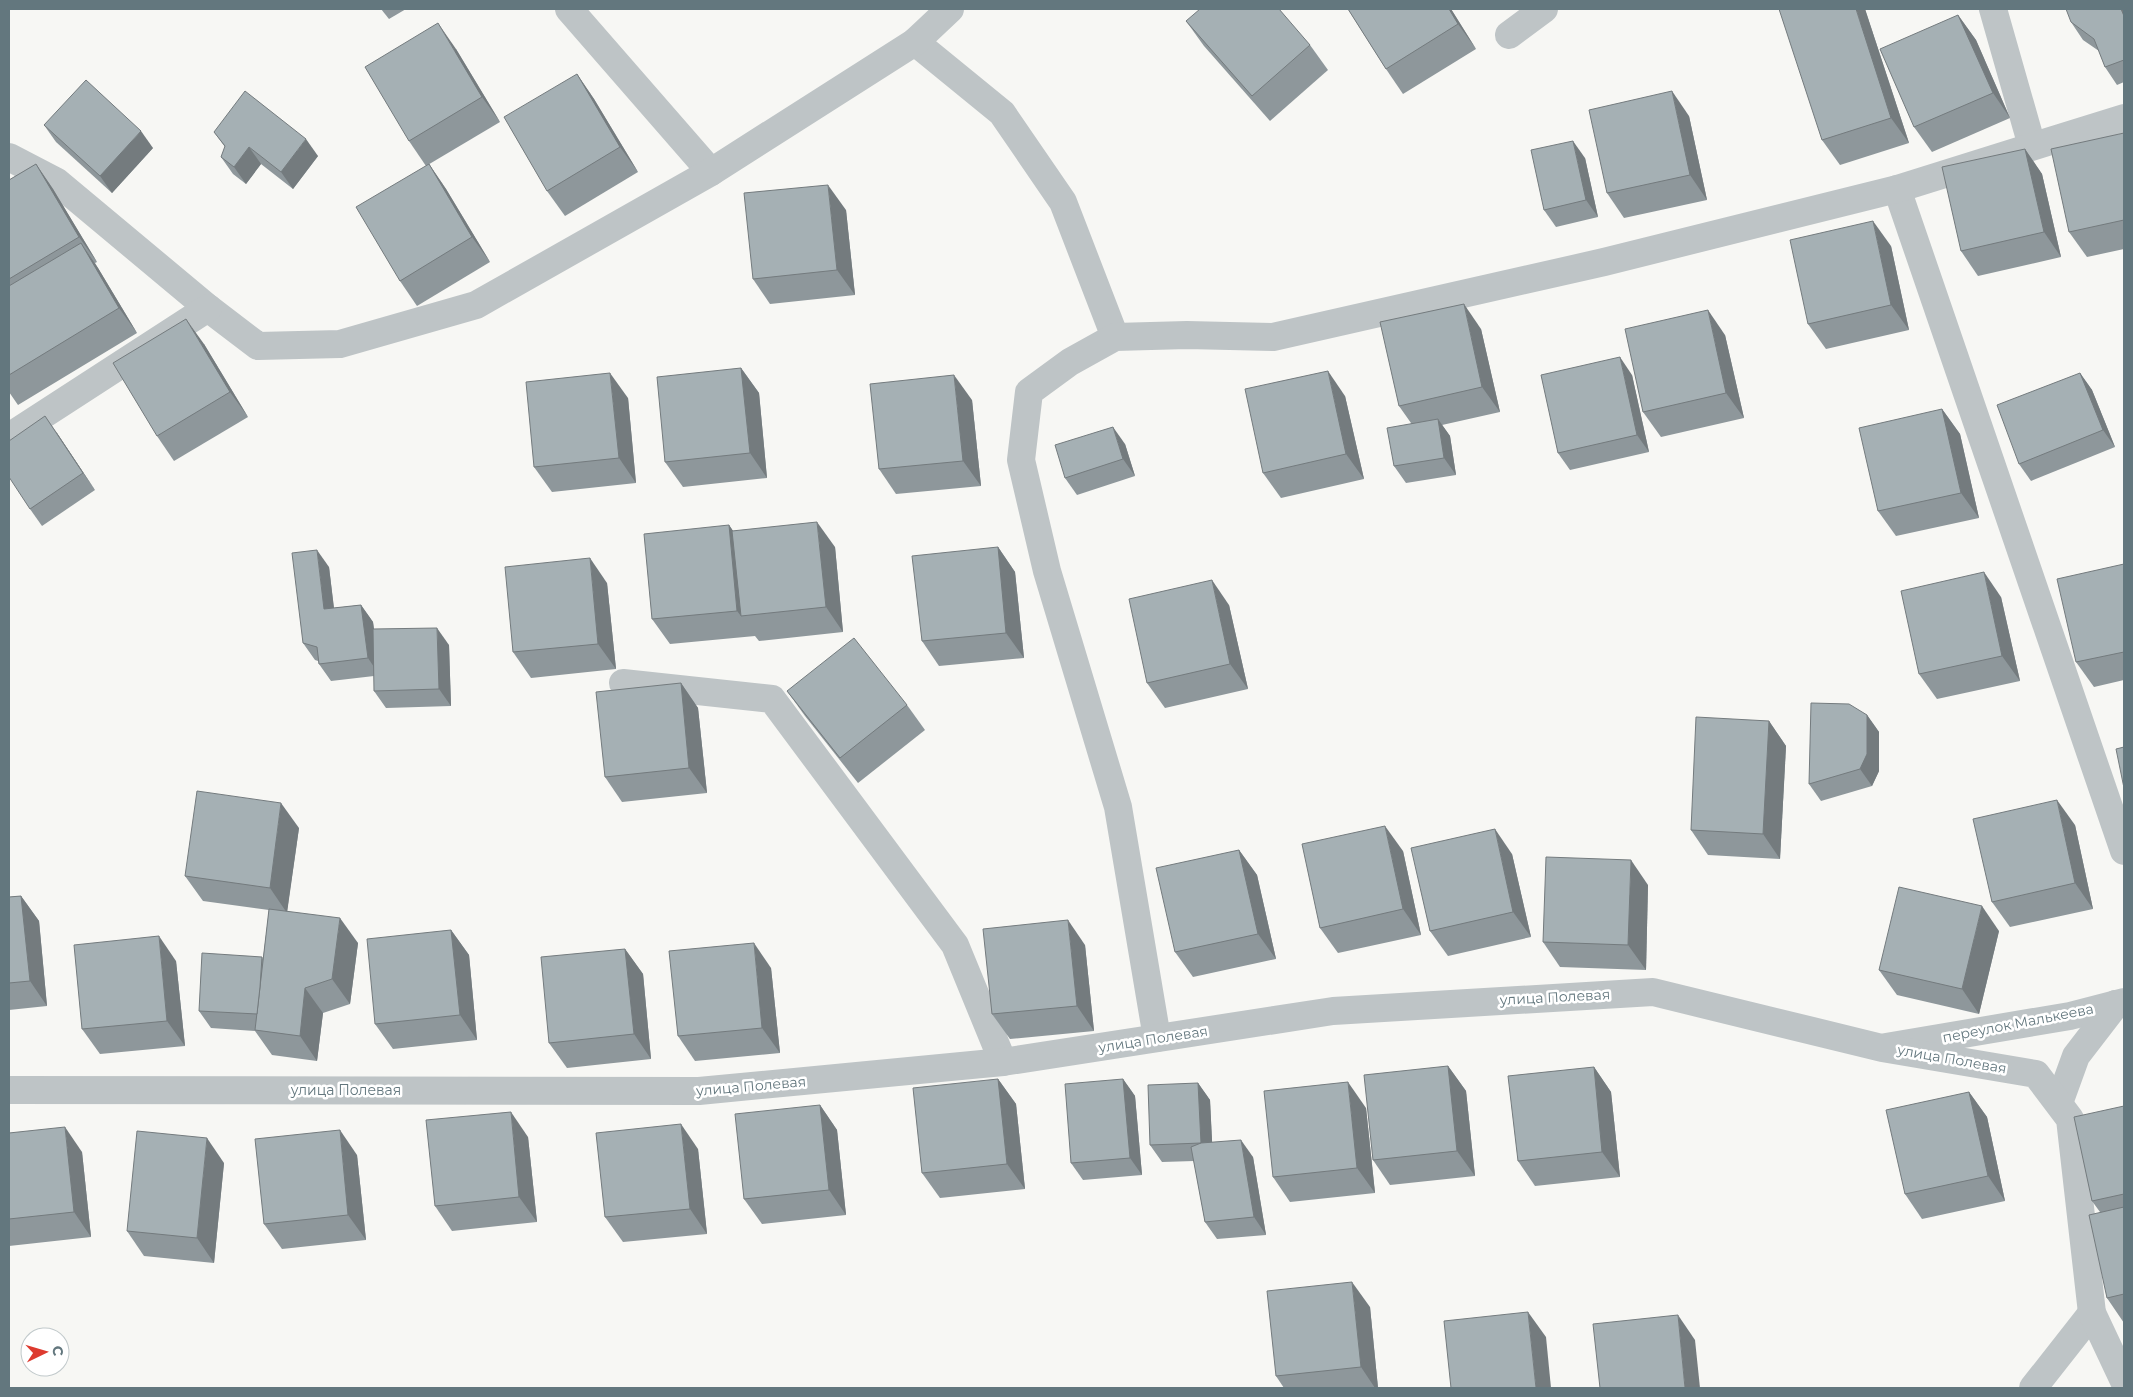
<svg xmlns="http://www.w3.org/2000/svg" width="2133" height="1397" font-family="Montserrat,sans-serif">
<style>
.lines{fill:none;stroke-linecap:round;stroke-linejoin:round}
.minor{stroke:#bec4c6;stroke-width:28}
.tertiary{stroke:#bec4c6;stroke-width:28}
.wall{fill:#8e979b}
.shaded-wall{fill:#747b7e}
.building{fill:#a5b0b4;stroke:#747b7e}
.labels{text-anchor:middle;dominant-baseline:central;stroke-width:5;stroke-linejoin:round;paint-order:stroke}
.street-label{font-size:14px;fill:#63777e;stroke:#fff}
</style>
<rect width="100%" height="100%" fill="#f7f7f4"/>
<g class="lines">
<g class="minor">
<path d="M569,9L711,172"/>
<path d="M1993,9L2032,146"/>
<path d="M1509,35L1544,9"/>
<path d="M915,42L1002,113L1063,202L1115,337"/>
<path d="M9,157L57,182L208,308L258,346L340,344L476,305L711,172L915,42L950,9"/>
<path d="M1897,189L2124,851"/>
<path d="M9,437L208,308"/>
<path d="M623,683L772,699L955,945L1003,1062"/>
<path d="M1157,1038L1118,807L1047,571L1021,460L1029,392L1070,362L1115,337L1187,335L1273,337L1604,262L1897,189L2124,118"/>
<path d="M1886,1047L2070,1016L2124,1002"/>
<path d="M2059,1103L2076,1056L2116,1004"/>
<path d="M2033,1388L2092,1313"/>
</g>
<path class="tertiary" d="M9,1090L699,1091L1003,1062L1333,1011L1653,992L1882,1048L2036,1074L2070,1119L2092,1313L2124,1381"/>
</g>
<g class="wall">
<path d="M381,9H406L389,19Z"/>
<path d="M1348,9H1451L1476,49L1403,94L1386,69Z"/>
<path d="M1865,9L1909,143L1840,165L1822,140Z"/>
<path d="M2124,9V82L2117,85L2105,67L2099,51L2083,40L2071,22Z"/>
<path d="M1958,15L1976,40L2010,118L1932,152L1914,127Z"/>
<path d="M1186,21L1310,45L1328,70L1270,121L1204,46Z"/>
<path d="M456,49L500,122L426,166L409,141Z"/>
<path d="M577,74L594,99L638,172L565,216L547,191Z"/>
<path d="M1689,116L1707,200L1624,218L1607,193Z"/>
<path d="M44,125L153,148L112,193L56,142Z"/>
<path d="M214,132L318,156L293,189L261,164L246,184L233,174L221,157L225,147Z"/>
<path d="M2124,133V249L2087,257L2069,232Z"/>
<path d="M2025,149L2042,174L2061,257L1978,276L1961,251Z"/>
<path d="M1585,158L1598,217L1556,227L1544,210Z"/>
<path d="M36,164L53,189L97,262L95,263L137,333L18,405L9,392V180Z"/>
<path d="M429,164L446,189L490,262L417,306L400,281Z"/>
<path d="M846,210L855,295L770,304L753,279Z"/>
<path d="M1891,246L1909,330L1826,349L1808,324Z"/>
<path d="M1481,329L1500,412L1442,425L1450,436L1456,475L1406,483L1394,466L1411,423L1399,406Z"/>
<path d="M1725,335L1744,418L1661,437L1643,412Z"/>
<path d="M204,344L248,417L174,461L157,436Z"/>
<path d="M741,368L759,393L767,478L683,487L665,462Z"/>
<path d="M2080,373L2092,390L2115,447L2031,481L2019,464Z"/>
<path d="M1632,375L1649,452L1570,470L1558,453Z"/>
<path d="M1345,396L1364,479L1281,498L1263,473Z"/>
<path d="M628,398L636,483L552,492L534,467Z"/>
<path d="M972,400L981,486L896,494L879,469Z"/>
<path d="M1942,409L1960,434L1979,518L1896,536L1878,511Z"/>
<path d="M57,433L95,490L42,526L30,509Z"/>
<path d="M1125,444L1135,476L1077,495L1065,478Z"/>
<path d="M729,525L733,531L835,547L843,632L759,641L755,636L670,644L652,619Z"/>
<path d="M998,547L1015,572L1024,658L939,666L922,641Z"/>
<path d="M2124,564V680L2094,687L2076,662Z"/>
<path d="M329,567L334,608L361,605L373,622L374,629L449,645L451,706L386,708L374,691V676L331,681L319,664L318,661L315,660L303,643Z"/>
<path d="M607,583L616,669L531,678L513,652Z"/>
<path d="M2001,597L2020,681L1937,699L1919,674Z"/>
<path d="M1229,605L1248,689L1165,708L1147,683Z"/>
<path d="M681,683L698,708L707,793L622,802L605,777Z"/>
<path d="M787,691L907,705L925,730L858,783L805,716Z"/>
<path d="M1867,715L1879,732V771L1872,786L1821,801L1809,784Z"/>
<path d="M1769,721L1786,746L1780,859L1708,855L1691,830Z"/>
<path d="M2075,825L2093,909L2010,927L1992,902Z"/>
<path d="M299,828L287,911L358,943L350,1004L323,1013L317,1061L272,1055L255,1031L211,1028L199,1011L262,957L263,959L269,910L203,901L185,876Z"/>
<path d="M1239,850L1257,875L1276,959L1193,977L1175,952Z"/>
<path d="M1403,851L1421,935L1338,953L1320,928Z"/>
<path d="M1512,854L1531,937L1448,956L1430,931Z"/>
<path d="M1648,885L1646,970L1560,967L1543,942Z"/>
<path d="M21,896L39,921L47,1006L9,1010V897Z"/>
<path d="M451,930L469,955L477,1040L393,1049L375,1024Z"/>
<path d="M1999,931L1979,1014L1897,995L1879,970Z"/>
<path d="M1085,945L1094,1031L1010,1039L992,1014Z"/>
<path d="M625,949L643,974L651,1059L567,1068L549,1043Z"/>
<path d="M176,961L185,1046L100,1054L82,1029Z"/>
<path d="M771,968L780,1053L695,1061L678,1036Z"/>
<path d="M1448,1066L1466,1091L1475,1176L1390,1185L1373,1160Z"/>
<path d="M1594,1067L1611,1092L1620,1177L1535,1186L1518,1161Z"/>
<path d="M998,1079L1016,1104L1025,1189L940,1198L922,1173Z"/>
<path d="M1123,1079L1135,1096L1142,1175L1083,1180L1071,1163Z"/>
<path d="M1198,1083L1210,1100L1212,1142L1253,1157L1266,1235L1217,1239L1205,1222L1194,1161L1162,1162L1150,1145Z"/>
<path d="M1969,1092L1987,1117L2005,1201L1922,1219L1905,1194Z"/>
<path d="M820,1105L837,1130L846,1215L762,1224L744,1199Z"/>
<path d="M2124,1106V1323L2107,1298L2100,1212L2092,1201Z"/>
<path d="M1366,1108L1375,1193L1290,1202L1273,1177Z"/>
<path d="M9,1133L82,1152L91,1237L9,1246Z"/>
<path d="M528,1137L537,1222L452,1231L435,1206Z"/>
<path d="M698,1149L707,1234L623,1242L605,1217Z"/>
<path d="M357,1155L366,1240L282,1249L264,1224Z"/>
<path d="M224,1163L214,1263L144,1256L127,1231Z"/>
<path d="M1370,1307L1378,1388H1284L1276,1376Z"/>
</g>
<g class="shaded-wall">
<path d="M1449,9H1451L1476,49L1458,24Z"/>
<path d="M1856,9H1865L1909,143L1891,118Z"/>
<path d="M2121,9H2124V16Z"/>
<path d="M1958,15L1976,40L2010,118L1993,93Z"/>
<path d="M438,23L456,49L500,122L482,97Z"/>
<path d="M577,74L594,99L638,172L620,147Z"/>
<path d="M1672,91L1689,116L1707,200L1690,175Z"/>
<path d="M141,131L153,148L112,193L100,176Z"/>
<path d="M306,139L318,156L293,189L281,172Z"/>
<path d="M1573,141L1585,158L1598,217L1586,200Z"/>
<path d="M249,147L261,164L246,184L234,167Z"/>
<path d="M2025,149L2042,174L2061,257L2044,232Z"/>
<path d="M36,164L53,189L97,262L79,237Z"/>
<path d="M429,164L446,189L490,262L472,237Z"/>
<path d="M828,185L846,210L855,295L837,270Z"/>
<path d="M1873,221L1891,246L1909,330L1891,305Z"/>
<path d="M81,243L98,268L137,333L119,308Z"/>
<path d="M1464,304L1481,329L1500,412L1482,387Z"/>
<path d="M1708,310L1725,335L1744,418L1726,393Z"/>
<path d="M186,319L204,344L248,417L230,392Z"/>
<path d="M1620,357L1632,375L1649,452L1637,435Z"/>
<path d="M741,368L759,393L767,478L750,453Z"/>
<path d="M1328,371L1345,396L1364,479L1346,454Z"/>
<path d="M610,373L628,398L636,483L619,458Z"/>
<path d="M2080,373L2092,390L2115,447L2103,430Z"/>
<path d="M954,375L972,400L981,486L963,461Z"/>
<path d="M1942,409L1960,434L1979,518L1961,493Z"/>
<path d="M45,416L57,433L95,490L83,473Z"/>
<path d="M1438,419L1450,436L1456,475L1444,458Z"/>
<path d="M1113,427L1125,444L1135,476L1123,459Z"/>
<path d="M817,522L835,547L843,632L826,607Z"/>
<path d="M729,525L746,550L741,616L737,611Z"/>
<path d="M998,547L1015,572L1024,658L1006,633Z"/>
<path d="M317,550L329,567L336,626L324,609Z"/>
<path d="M590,558L607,583L616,669L598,644Z"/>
<path d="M1984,572L2001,597L2020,681L2002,656Z"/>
<path d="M1212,580L1229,605L1248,689L1230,664Z"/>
<path d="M361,605L373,622L380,676L368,658Z"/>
<path d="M437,628L449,645L451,706L439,689Z"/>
<path d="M681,683L698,708L707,793L689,768Z"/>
<path d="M1867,715L1879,732V771L1872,786L1860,769Z"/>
<path d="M1769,721L1786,746L1780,859L1763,834Z"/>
<path d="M2057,800L2075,825L2093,909L2075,883Z"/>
<path d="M281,803L299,828L287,913L270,888Z"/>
<path d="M1385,826L1403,851L1421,935L1403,909Z"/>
<path d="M1495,829L1512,854L1531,937L1513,912Z"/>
<path d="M1239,850L1257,875L1276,959L1258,934Z"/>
<path d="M1631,860L1648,885L1646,970L1628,945Z"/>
<path d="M21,896L39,921L47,1006L30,981Z"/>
<path d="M1982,906L1999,931L1979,1014L1962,989Z"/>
<path d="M340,918L358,943L350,1004L332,979Z"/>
<path d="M1068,920L1085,945L1094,1031L1077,1006Z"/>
<path d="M451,930L469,955L477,1040L460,1015Z"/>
<path d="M159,936L176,961L185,1046L167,1021Z"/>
<path d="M754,943L771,968L780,1053L762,1028Z"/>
<path d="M625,949L643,974L651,1059L634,1034Z"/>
<path d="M305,988L323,1013L317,1061L300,1036Z"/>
<path d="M1448,1066L1466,1091L1475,1176L1457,1151Z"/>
<path d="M1594,1067L1611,1092L1620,1177L1602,1152Z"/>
<path d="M998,1079L1016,1104L1025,1189L1007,1164Z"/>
<path d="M1123,1079L1135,1096L1142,1175L1130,1158Z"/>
<path d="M1348,1082L1366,1108L1375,1193L1357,1168Z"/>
<path d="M1198,1083L1210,1100L1213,1160L1201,1143Z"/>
<path d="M1969,1092L1987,1117L2005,1201L1988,1176Z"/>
<path d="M820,1105L837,1130L846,1215L829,1190Z"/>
<path d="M511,1112L528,1137L537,1222L519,1197Z"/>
<path d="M681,1124L698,1149L707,1234L690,1209Z"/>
<path d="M65,1127L82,1152L91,1237L74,1212Z"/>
<path d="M340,1130L357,1155L366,1240L348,1215Z"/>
<path d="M207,1138L224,1163L214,1263L197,1238Z"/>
<path d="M1241,1140L1253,1157L1266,1235L1254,1217Z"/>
<path d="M1352,1282L1370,1307L1378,1388H1375L1361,1367Z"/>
<path d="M1528,1312L1546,1337L1551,1388H1536Z"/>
<path d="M1678,1315L1695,1340L1700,1388H1685Z"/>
</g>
<g class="building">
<path d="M1200,9H1279L1310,45L1252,96L1186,21Z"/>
<path d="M1348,9H1449L1458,24L1386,69Z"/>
<path d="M1779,9H1856L1891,118L1822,140Z"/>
<path d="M2066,9H2121L2124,16V60L2105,67L2094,39L2071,22Z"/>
<path d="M1958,15L1993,93L1914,127L1880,49Z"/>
<path d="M438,23L482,97L409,141L365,67Z"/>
<path d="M577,74L620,147L547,191L504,117Z"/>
<path d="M86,80L141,131L100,176L44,125Z"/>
<path d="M245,91L306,139L281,172L249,147L234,167L221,157L225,146L214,132Z"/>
<path d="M1672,91L1690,175L1607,193L1589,110Z"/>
<path d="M2124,133V220L2069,232L2051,149Z"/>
<path d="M1573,141L1586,200L1544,210L1531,150Z"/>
<path d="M2025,149L2044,232L1961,251L1942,167Z"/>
<path d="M36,164L79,237L9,279V180Z"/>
<path d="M429,164L472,237L400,281L356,207Z"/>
<path d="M828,185L837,270L753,279L744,193Z"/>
<path d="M1873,221L1891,305L1808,324L1790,240Z"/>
<path d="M81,243L119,308L9,375V286Z"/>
<path d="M1464,304L1482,387L1399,406L1380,322Z"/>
<path d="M1708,310L1726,393L1643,412L1625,329Z"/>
<path d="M186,319L230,392L157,436L113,363Z"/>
<path d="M1620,357L1637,435L1558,453L1541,375Z"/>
<path d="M741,368L750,453L665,462L657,377Z"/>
<path d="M1328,371L1346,454L1263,473L1245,389Z"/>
<path d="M610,373L619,458L534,467L526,382Z"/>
<path d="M2080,373L2103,430L2019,464L1997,405Z"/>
<path d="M954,375L963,461L879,469L870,384Z"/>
<path d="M1942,409L1961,493L1878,511L1859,428Z"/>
<path d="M45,416L83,473L30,509L9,477V441Z"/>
<path d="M1438,419L1444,458L1394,466L1387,428Z"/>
<path d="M1113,427L1123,459L1065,478L1055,445Z"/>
<path d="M817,522L826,607L741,616L732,531Z"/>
<path d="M729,525L737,611L652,619L644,534Z"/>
<path d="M998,547L1006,633L922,641L912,556Z"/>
<path d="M317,550L324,609L361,605L368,658L319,664L317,647L303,643L292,553Z"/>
<path d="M590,558L598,644L513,652L505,567Z"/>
<path d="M2124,564V652L2076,662L2057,579Z"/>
<path d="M1984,572L2002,656L1919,674L1901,591Z"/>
<path d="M1212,580L1230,664L1147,683L1129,599Z"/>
<path d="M437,628L439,689L374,691L373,629Z"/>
<path d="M854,638L907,705L840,758L787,691Z"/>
<path d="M681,683L689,768L605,777L596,692Z"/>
<path d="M1811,703L1849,704L1867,715V754L1860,769L1809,784Z"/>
<path d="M1696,717L1769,721L1763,834L1691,830Z"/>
<path d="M2124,747V788L2116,749Z"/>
<path d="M197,791L281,803L270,888L185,876Z"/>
<path d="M2057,800L2075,883L1992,902L1973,819Z"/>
<path d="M1385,826L1403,909L1320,928L1302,844Z"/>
<path d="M1495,829L1513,912L1430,931L1411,848Z"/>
<path d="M1239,850L1258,934L1175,952L1156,868Z"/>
<path d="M1546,857L1631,860L1628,945L1543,942Z"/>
<path d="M1899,887L1982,906L1962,989L1879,970Z"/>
<path d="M21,896L30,981L9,983V897Z"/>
<path d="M269,909L340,918L332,979L305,988L300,1036L255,1030Z"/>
<path d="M1068,920L1077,1006L992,1014L983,929Z"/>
<path d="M451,930L460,1015L375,1024L367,939Z"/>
<path d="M159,936L167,1021L82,1029L74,945Z"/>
<path d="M754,943L762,1028L678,1036L669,951Z"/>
<path d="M625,949L634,1034L549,1043L541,957Z"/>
<path d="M202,953L262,957L260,987L257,1014L199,1011Z"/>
<path d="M1448,1066L1457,1151L1373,1160L1364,1075Z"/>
<path d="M1594,1067L1602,1152L1518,1161L1508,1076Z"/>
<path d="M998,1079L1007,1164L922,1173L913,1088Z"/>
<path d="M1123,1079L1130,1158L1071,1163L1065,1084Z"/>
<path d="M1348,1082L1357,1168L1273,1177L1264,1091Z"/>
<path d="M1198,1083L1201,1143L1241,1140L1254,1217L1205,1222L1191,1147L1201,1143L1150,1145L1148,1085Z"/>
<path d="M1969,1092L1988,1176L1905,1194L1886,1110Z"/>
<path d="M820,1105L829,1190L744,1199L735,1114Z"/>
<path d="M2124,1106V1194L2092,1201L2074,1117Z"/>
<path d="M511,1112L519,1197L435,1206L426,1120Z"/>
<path d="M681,1124L690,1209L605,1217L596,1133Z"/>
<path d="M65,1127L74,1212L9,1219V1133Z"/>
<path d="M340,1130L348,1215L264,1224L255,1139Z"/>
<path d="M137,1131L207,1138L197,1238L127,1231Z"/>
<path d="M2124,1207V1294L2107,1298L2089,1215Z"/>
<path d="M1352,1282L1361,1367L1276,1376L1267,1291Z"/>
<path d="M1528,1312L1536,1388H1451L1444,1321Z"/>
<path d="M1678,1315L1685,1388H1600L1593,1324Z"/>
</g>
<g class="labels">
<g class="street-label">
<text transform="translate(1555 997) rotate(-3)">улица Полевая</text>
<text transform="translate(2018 1023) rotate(-11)">переулок Малькеева</text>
<text transform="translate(1153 1039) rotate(-9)">улица Полевая</text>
<text transform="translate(1952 1059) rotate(10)">улица Полевая</text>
<text transform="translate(751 1086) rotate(-5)">улица Полевая</text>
<text x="346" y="1090">улица Полевая</text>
</g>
</g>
<rect width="2133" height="1397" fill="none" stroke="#63777e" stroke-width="20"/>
<g transform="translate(45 1352) rotate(85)"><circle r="24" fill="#ffffff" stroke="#c1c9cb"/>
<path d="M0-4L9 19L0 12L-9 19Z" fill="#dd3a2f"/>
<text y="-8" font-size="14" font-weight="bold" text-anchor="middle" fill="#63777e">С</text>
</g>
</svg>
